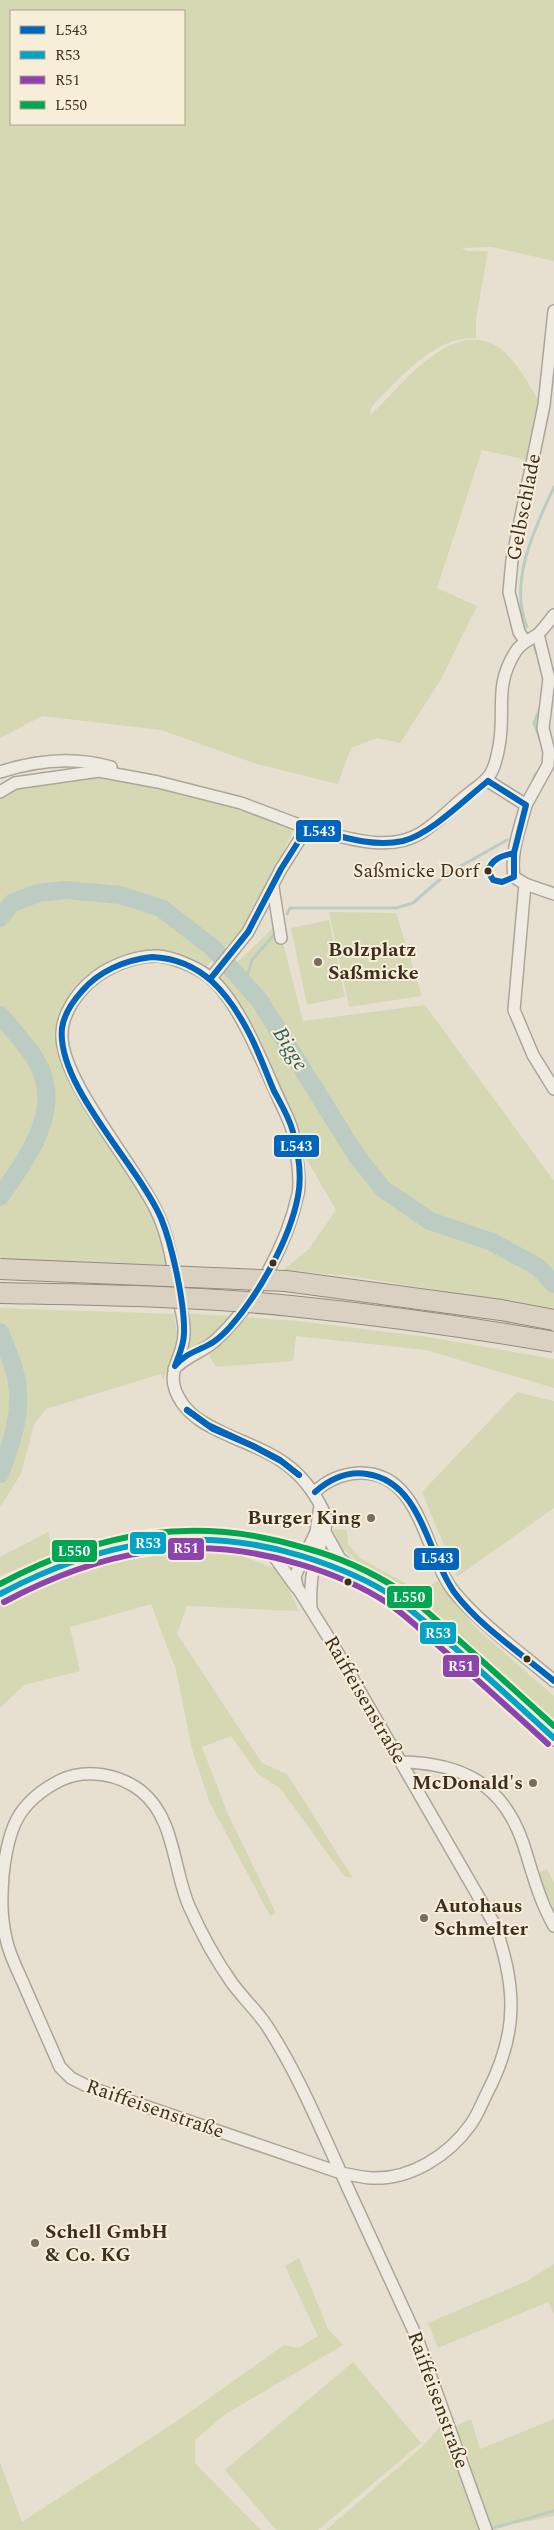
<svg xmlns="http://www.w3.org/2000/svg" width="554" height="2530" font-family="Spectral,serif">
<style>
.green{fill:#d6d7b3;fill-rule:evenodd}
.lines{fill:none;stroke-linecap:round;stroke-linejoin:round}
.stream{stroke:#bcccc2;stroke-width:3}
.river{stroke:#bcccc2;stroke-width:18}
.minor-casing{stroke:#ada599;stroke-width:14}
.secondary-casing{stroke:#9c958a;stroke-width:18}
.minor{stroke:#efebe3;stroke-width:11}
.secondary{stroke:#efebe3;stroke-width:15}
.motorway-bridge-casing{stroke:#928b80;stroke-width:22;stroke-linecap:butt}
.motorway-bridge{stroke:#dad1c2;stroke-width:20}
.bus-1-casing{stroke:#f7eed8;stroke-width:10}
.bus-2-casing{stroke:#f7eed8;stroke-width:10}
.bus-3-casing{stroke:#f7eed8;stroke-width:10}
.bus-4-casing{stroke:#f7eed8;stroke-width:10}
.bus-1{stroke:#0065bd;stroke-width:6}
.bus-2{stroke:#03a3c5;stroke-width:6}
.bus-3{stroke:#8e44ad;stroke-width:6}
.bus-4{stroke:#00a651;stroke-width:6}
.bus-dot{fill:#3d2e20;stroke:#f7eed8;stroke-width:2}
.poi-dot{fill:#786c5e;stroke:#f7eed8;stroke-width:2}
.labels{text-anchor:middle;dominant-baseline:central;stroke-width:4;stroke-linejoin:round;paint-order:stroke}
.bus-label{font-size:19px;fill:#3d2e20;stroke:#f7eed8;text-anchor:end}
.street-label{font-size:20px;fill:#3d2e20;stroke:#f7eed8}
.poi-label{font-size:20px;font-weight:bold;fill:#3d2e20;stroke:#f7eed8;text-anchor:start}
.water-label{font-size:21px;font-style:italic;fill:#2f5d5a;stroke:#f7eed8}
.line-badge{stroke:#f7eed8;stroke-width:2}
.badge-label{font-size:14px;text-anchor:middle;font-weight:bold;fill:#fff}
</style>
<rect width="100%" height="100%" fill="#e7e0d1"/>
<g class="green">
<path d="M0,0H554V261L492,247L462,248L467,251H488L476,319V338C434,336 403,376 375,403L371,408L370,416C399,389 453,313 501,349C518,363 530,386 541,405L527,460L482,450L437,588L477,606L440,681L400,743L377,738L351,748L338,784L257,764L161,730L42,716L0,738ZM11,11H184V124H11Z"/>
<path d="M99,773L157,784L288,823L293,832L258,902L242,930L206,967C189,967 175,950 156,950C149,950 141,954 134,956C120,960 100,964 88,974C67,991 52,1027 57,1053L134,1179L162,1237L167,1265L0,1260V794L15,785Z"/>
<path d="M329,912L396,913L422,996L349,1007Z"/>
<path d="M329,920L345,997L307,1005L291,928Z"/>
<path d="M278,923L303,1021L425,1005L554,1181V1309L350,1276L283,1270L309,1249L336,1210L299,1146L298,1128L242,1009L219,980Z"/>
<path d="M0,1308L174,1314L179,1344L163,1380L161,1374L46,1409L34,1425L21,1474L0,1507Z"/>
<path d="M183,1313L298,1321L428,1337L554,1359V1388L426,1350L296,1336L293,1361L216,1367L204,1346L189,1348Z"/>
<path d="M517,1392L554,1401V1508L457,1577L422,1492Z"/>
<path d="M333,1529L347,1530L348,1544L360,1558L419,1591L438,1581L476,1628L554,1696V1725L415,1601L364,1567L340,1547Z"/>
<path d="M48,1532L54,1553L0,1576V1557Z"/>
<path d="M194,1547L234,1553L279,1570L299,1611L187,1606L177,1634L262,1763L287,1774L353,1878L344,1876L280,1788L258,1774L231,1736L202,1747L227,1812L276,1913L270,1916L209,1801L192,1749L176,1670L151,1604L70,1627L80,1671L24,1685L0,1708V1602L59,1573L128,1552Z"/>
<path d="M547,1869L554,1883V1910L537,1873Z"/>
<path d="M299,2258L328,2329L343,2345L224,2415L195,2440V2463L261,2530H0V2462L22,2522L180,2419L284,2345L298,2348L318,2336L285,2266Z"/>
<path d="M554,2264V2314L548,2302L438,2348L428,2323L527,2281Z"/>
<path d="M353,2362L421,2443L318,2530H276L225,2470Z"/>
<path d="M471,2419L480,2449L554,2419V2516L492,2528L453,2427Z"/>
<path d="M441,2426L479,2530H326L422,2447Z"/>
</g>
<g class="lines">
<g class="stream">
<path d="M527,627C508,583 535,527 554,487"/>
<path d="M534,645L537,654"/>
<path d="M541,706L534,723L541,742"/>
<path d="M531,786L535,775L540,770"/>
<path d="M287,914L290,908H396L413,903L445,875L507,840"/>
<path d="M242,980L248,974L252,960L273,936"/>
<path d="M490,2529L554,2511"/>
</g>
<g class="river">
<path d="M0,918L12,903L38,893L65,890L120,895L161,908L213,948L260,1001L356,1155L383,1189L430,1221L492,1242L538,1267L554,1284"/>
<path d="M0,1015C11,1028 22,1040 32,1054C68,1105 29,1155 0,1197"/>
<path d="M0,1332C6,1348 15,1366 17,1383C22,1416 11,1444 0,1474"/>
</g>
<g class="minor-casing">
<g id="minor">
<path d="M525,641L519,632L509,592L512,560L544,405L554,311"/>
<path d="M0,772C37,760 73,756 111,767"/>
<path d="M488,781L526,805C520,828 510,853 514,877L525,884L514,1010L533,1055L554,1089"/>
<path d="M0,792L15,783L99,771L158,782L241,803L307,828"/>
<path d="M526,805L548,765L549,752L543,728L549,679L538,634"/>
<path d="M525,884L554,894"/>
<path d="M273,887L281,938"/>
<path d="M211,978L248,932L281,869L307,828C342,836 387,854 421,833C436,824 449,810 462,799C486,779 493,781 499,746C506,712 493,686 516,651C521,643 529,640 537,635C543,630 549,621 554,615"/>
<path d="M174,1369C186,1356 205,1351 217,1339C255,1303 287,1245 298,1194C301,1181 296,1148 293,1134C291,1122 283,1109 278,1097C262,1062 238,999 208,976C196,967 173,957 158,956C136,955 106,967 90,982C76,994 62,1015 62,1034C60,1079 134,1164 156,1210C170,1239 173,1269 179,1300C181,1311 185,1323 184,1333C184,1361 161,1372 182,1403C195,1421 213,1428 232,1437C275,1455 301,1466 323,1510C331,1527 319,1544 315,1561C311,1577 310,1592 311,1608"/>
<path d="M315,1492C327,1480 342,1474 359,1473C422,1471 424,1556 455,1593C483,1626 520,1652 554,1681"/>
<path d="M320,1506L316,1532L295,1576L297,1587L332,1643L496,1927C504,1953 511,1978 511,2006C511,2037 501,2066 487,2093C482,2103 478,2114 471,2124C449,2155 411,2180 371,2178C361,2177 351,2175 341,2173C318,2123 297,2072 267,2026C257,2011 243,1998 232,1983C215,1959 201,1933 189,1906C173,1869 175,1818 141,1791C119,1774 86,1768 61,1780C17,1802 8,1829 3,1875C1,1900 1,1922 8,1946C12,1960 19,1973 24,1985C36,2012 48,2040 60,2067L71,2078L89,2087L341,2173L417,2338L486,2530"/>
<path d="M325,1532L340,1559L359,1573"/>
<path d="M268,1548L296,1587"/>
<path d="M402,1762C461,1763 503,1784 523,1843C532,1871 539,1900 554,1926"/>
</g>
</g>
<g class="secondary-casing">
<path id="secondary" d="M0,1594C58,1561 127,1539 194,1538C255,1538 323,1558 376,1586C403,1600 425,1622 448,1642C484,1673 519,1706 554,1738"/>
</g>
<use href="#minor" class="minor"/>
<use href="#secondary" class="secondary"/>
<g class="motorway-bridge-casing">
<g id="motorway-bridge">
<path d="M0,1269L286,1281L501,1310L554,1320"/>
<path d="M0,1293C97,1295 195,1296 291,1306C379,1315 467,1327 554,1342"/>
</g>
</g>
<use href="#motorway-bridge" class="motorway-bridge"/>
<g class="bus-1-casing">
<g id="bus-1">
<path d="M488,781L526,805L514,853"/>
<path d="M514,853V877L502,882L493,880L488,871C492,858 502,856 514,853Z"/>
<path d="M152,957C202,959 229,994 250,1035C259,1053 266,1072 274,1091C281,1104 289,1117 293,1132C298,1151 302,1176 298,1196C290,1239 259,1294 230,1327C224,1333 218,1340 210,1344C198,1351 184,1354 175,1366C179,1355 184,1345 184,1333C185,1304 172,1245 161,1218C138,1165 56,1085 62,1028C64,1014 73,1001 82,991C99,971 125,960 152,957Z"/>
<path d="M211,978L248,932L281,869L307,828C337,835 371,848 403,841C431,834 465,799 488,781"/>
<path d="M187,1410L208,1425L253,1446"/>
<path d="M187,1410L213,1429L253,1446"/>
<path d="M253,1446L280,1460L299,1475"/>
<path d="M253,1446L281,1461L299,1475"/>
<path d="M315,1492C330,1479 348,1471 367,1474C422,1482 427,1554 454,1592C480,1627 521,1653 554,1681"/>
</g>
</g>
<g class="bus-2-casing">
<path id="bus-2" d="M0,1594C98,1542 194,1523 302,1556C334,1566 368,1579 395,1598C414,1611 430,1627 447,1641C483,1673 519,1706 554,1738"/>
</g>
<g class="bus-3-casing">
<path id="bus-3" d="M4,1602C100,1551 193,1532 299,1564C330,1573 362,1586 389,1604C408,1617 424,1633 441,1648C477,1679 513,1712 548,1744"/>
</g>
<g class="bus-4-casing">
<path id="bus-4" d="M0,1584C99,1531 197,1515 305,1548C338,1557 370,1571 398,1589C418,1602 435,1619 453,1635C487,1665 521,1696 554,1726"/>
</g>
<use href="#bus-1" class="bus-1"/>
<use href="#bus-2" class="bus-2"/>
<use href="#bus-3" class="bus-3"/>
<use href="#bus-4" class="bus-4"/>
</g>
<g class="bus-dot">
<circle cx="488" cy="871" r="4.5"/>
<circle cx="273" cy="1263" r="4.5"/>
<circle cx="348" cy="1582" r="4.5"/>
<circle cx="527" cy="1659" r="4.5"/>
</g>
<g class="poi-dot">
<circle cx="318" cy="962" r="5"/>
<circle cx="371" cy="1518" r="5"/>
<circle cx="533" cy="1783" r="5"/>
<circle cx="424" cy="1918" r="5"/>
<circle cx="35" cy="2243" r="5"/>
</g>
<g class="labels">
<g class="bus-label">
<text x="479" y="871">Saßmicke Dorf</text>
</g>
<g class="street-label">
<text transform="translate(524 507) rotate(-79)">Gelbschlade</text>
<text transform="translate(365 1700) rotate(60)">Raiffeisenstraße</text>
<text transform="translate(155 2109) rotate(19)">Raiffeisenstraße</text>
<text transform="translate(438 2400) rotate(70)">Raiffeisenstraße</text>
</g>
<g class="poi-label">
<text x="328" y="950">Bolzplatz<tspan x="328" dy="23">Saßmicke</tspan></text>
<text x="361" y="1518" text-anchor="end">Burger King</text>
<text x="523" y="1783" text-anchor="end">McDonald's</text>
<text x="434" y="1906">Autohaus<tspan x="434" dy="23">Schmelter</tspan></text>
<text x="45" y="2232">Schell GmbH<tspan x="45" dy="23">&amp; Co. KG</tspan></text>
</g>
<g class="water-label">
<text transform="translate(290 1049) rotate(58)">Bigge</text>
</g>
</g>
<g class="line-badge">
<rect x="295" y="819" width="47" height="24" rx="5" fill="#0065bd"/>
<rect x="273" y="1134" width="47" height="24" rx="5" fill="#0065bd"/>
<rect x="129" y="1531" width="38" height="24" rx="5" fill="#03a3c5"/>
<rect x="167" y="1537" width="38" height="24" rx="5" fill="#8e44ad"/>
<rect x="51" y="1539" width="47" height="24" rx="5" fill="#00a651"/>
<rect x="413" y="1547" width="47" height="24" rx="5" fill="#0065bd"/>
<rect x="386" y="1585" width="47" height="24" rx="5" fill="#00a651"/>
<rect x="419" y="1621" width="38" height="24" rx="5" fill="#03a3c5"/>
<rect x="442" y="1654" width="38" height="24" rx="5" fill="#8e44ad"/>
</g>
<g class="badge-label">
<text x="319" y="836">L543</text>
<text x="296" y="1151">L543</text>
<text x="148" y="1548">R53</text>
<text x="186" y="1553">R51</text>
<text x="74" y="1556">L550</text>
<text x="437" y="1563">L543</text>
<text x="409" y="1602">L550</text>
<text x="438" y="1638">R53</text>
<text x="461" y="1671">R51</text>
</g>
<rect x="10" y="10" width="175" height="115" fill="#f7eed8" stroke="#ada18e"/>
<rect x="20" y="26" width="25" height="8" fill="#0065bd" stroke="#ada18e"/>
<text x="55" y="35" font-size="15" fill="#3d2e20">L543</text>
<rect x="20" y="51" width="25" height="8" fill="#03a3c5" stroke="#ada18e"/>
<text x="55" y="60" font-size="15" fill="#3d2e20">R53</text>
<rect x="20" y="76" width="25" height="8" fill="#8e44ad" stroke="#ada18e"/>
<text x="55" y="85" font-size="15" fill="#3d2e20">R51</text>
<rect x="20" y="101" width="25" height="8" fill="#00a651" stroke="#ada18e"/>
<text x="55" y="110" font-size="15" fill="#3d2e20">L550</text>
</svg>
